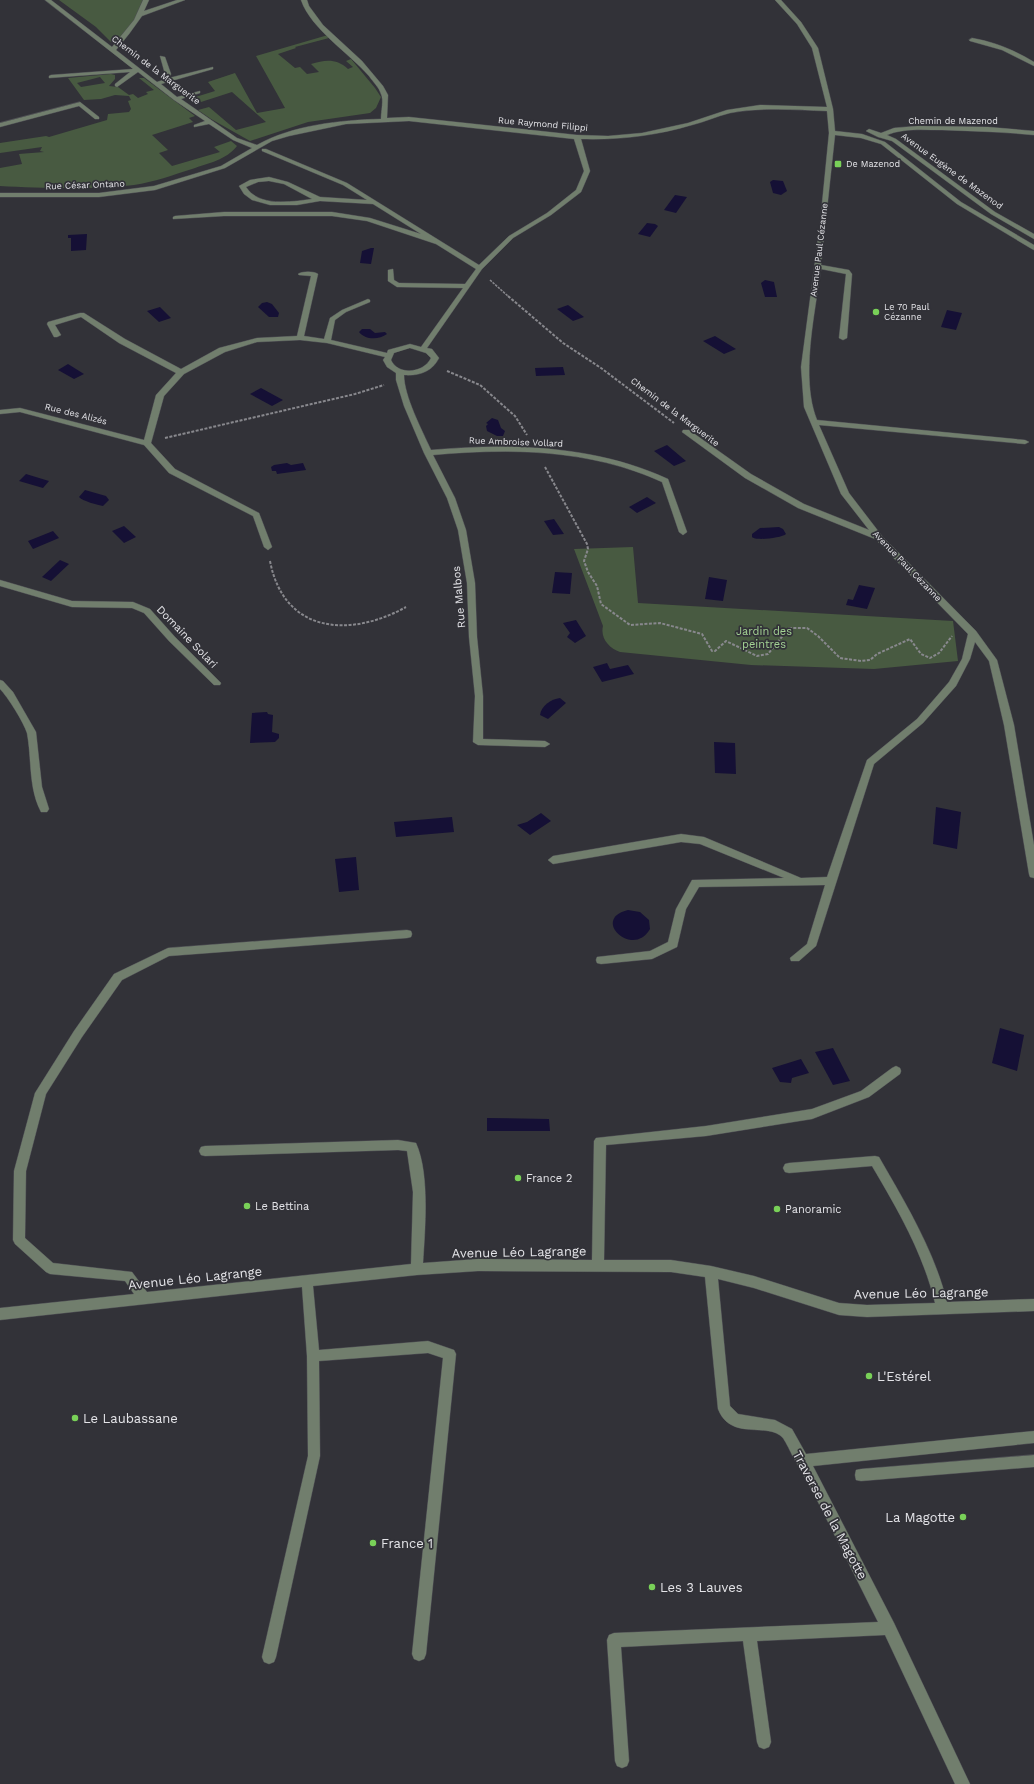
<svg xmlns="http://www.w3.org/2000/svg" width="1034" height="1784" font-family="'Work Sans',sans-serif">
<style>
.green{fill:#485a41;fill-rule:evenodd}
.water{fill:#151035}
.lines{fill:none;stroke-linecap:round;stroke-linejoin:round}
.minor-casing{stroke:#4e4e54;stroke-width:1}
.path-far1{stroke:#88888d;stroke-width:1.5;stroke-dasharray:2.5 1;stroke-linecap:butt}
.path{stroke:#88888d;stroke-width:2;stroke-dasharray:3 1.5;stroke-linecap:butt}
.minor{fill:#717e6d;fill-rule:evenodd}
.poi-dot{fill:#79d158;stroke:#323238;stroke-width:1.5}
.labels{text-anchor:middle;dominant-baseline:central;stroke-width:3.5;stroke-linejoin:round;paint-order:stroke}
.far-street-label{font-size:9px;fill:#e4e4e8;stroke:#323238}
.far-poi-label{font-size:9px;fill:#e4e4e8;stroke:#323238;text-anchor:start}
.street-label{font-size:11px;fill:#e4e4e8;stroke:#323238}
.park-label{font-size:11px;fill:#a4d394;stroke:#323238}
.poi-label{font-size:11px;fill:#e4e4e8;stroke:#323238;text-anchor:start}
.near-street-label{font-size:13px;fill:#e4e4e8;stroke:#323238}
.near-poi-label{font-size:13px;fill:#e4e4e8;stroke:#323238;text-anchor:start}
</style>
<rect width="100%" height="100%" fill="#323238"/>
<g class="green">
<path d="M59,0H143C137,13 128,43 111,42L96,27Z"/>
<path d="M328,35L329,38L295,47L296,48L278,54L295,68L300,67L307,74L319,72L311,64C325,60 336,58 348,69L353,67L346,61L351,59L375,88L381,97L376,108L370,113L308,122L250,141L211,119L198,110L209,107L236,130L266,122L232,92L201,102L198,100L191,102L189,99L215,91L208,82L235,73L257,113L285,108L256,56Z"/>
<path d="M111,74L115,75V79L109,86L118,87L129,95L133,94L138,98L148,94L146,92L154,90L139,78H144L195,116L189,118L193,122L152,135L168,150L159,153L172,166L220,152L214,147L231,141L237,146C226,160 209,163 192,169C173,175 154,182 134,185C94,190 40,188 0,186V168L22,164L19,154L44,152L40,151L42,147L0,153V143L46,136L49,137L107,120L108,114L129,112L131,109L128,101L131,100L129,96L115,95L101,99L84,100L68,78ZM100,77L105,83L81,87L77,83Z"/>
<path d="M633,547L638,603L953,621L958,661L874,669L751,665L620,652C609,648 600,638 603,626L574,549Z"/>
</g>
<g class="water">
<path d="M773,180L783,181L787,191L781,195L773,193L770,182Z"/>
<path d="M675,195L687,197L676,213L664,210Z"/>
<path d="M647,223L655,224L658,226L650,237L638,234Z"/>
<path d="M87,234L86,250L71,251V238H68V235Z"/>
<path d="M371,248H374L371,264L360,263L362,251Z"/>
<path d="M765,280L774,282L777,297H765L761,283Z"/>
<path d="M267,302L272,304L279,313L278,317H269L258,307L262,303Z"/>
<path d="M568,305L584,317L573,321L557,309Z"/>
<path d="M160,307L171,318L159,322L147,311Z"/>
<path d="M947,310L962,313L956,330L941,327Z"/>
<path d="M362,329H370L375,333L385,332L387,334C379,340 365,340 359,332Z"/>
<path d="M715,336L736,349L724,354L703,341Z"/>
<path d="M68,364L84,374L74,379L58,370Z"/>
<path d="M563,367L565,375L536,376L535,368Z"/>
<path d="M261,388L283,400L272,406L250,394Z"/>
<path d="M492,418L498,420L501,428L505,431L503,436H497L487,431L486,426L488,424L486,423Z"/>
<path d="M667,445L686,461L674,466L654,451Z"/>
<path d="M287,463L291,465L303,463L306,470L277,474L276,471H272L271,467L274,465Z"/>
<path d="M26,474L49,481L43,488L19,481Z"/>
<path d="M85,490L106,496L109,500L103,506C98,505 82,501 79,497Z"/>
<path d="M647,497L656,503L637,513L629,507Z"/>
<path d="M554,519L564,534L553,535L544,521Z"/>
<path d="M124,526L136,537L124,543L112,531Z"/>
<path d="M779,527L783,529L786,534C782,538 755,541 752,537V534L760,528Z"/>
<path d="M53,531L59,538L33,549L28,541Z"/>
<path d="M60,560L69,564L51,581L42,577Z"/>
<path d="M555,572L572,573L570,594L552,593Z"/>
<path d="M709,577L727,580L723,601L705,599Z"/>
<path d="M859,585L875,588L867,609L846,605L848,599L853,600Z"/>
<path d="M576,620L586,636L575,643L567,637L570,633L563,623Z"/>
<path d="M607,663L610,669L628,665L634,674L602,682L593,667Z"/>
<path d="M560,698L566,703L548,719L540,715C541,706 551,699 560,698Z"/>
<path d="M267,712L268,714L273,715L272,732L279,734V738L275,742L250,743L252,713Z"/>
<path d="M714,742L735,743L736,774L715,773Z"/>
<path d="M936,807L961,812L957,849L933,844Z"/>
<path d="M541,813L551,821L530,835L517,825L527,822Z"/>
<path d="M452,817L454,832L396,837L394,822Z"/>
<path d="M356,857L359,890L339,892L335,859Z"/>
<path d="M628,910L640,912L649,920L650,929C633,959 590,919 628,910Z"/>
<path d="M1000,1028L1024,1035L1017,1071L992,1063Z"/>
<path d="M833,1048L850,1081L833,1085L815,1052Z"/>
<path d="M801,1059L809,1073L792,1078L791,1083L780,1082L772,1068Z"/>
<path d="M487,1118L549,1119L550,1131H487Z"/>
</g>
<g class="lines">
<g class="minor-casing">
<g id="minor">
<path d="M45,0H51L112,47L134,20L143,0H149L144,11L177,0H185L142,16L129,34L116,50L157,82L163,80L165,74L160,56L165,57L171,74L169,78L213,67V69L161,84L177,97L200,91V93L181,99L237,138L257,145C292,125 341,120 381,119C381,111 384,100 381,94C379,87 373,82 369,76C349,53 311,29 301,0H307L309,6L323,25L362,61L383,86L388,95L387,118L409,117L577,135L608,136L642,133L688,123L727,110L760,105L827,107L812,48L797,24L775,0H781L801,22L818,48L833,109L835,131L862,134L885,142L961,202L1034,245V250L1032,249L957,204L881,144L861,138L835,135L821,265L849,270L852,274L847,338L843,340L839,338L846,274L821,269C815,313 800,378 817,420L1025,440L1029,442L1025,444L819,425L849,493L882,536L976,631L997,660L1014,725L1034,845V878L1030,877L1029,874L1004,725L989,661L975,642L970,659L956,686L923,723L874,764L816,946L799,961H791L790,958L807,944L825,885L699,887L686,909L677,947L652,959L601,964L597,963L596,960L597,957L650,951L668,942L676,909L692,880L784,878L700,844L681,842L553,864L548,860L553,856L681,834L704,837L801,878L827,877L867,760L917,719L949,682L962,659L968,634L875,539L798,508L745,478L682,432L683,430H689L751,474L804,504L869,530L841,494L804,407L801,367L820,224L829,133L827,111C794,110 762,107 730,113C717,116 705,122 692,125C655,136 619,140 581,139L590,171L581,192L551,215L513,238L482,269L427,348L432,349L439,358C432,372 419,376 404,375C404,396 422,430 431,450C511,443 594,445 668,479L687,532L683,535L679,532L662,482C590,449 510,448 433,455L455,498L466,530L475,583L477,637L483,696V739L545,741L550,744L545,747L478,745L473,742L475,696L469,637L467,583L458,530L447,498L424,453L404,406L396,380V373L387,367L383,360L385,357L327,343L300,340L257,342L225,352L184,374L164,396L151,443L175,469L259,513L272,547L268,550L264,547L253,516L169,473L144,445L20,412L0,414V410L20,408L144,440L156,395L176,373L119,343L81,317L55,325L61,335L57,337H54L47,324L48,322L80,313H84L125,339L181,369L219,348L257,338L297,336L311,276L299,275L298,274C302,271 314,271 318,274L304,336L324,339L330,318L342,310L368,299L370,300V302L346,312L335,320L331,340L387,353L388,350L410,344L421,347L463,288L397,287L388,281V270L393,269L394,280L399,283L465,284L476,269L436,244L367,221L332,216H224L173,219V217L175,216L224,212H332L370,218L421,234L373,204L320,201L297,205H270L252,200L244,194L239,186L250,180L269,177L288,182L320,197L367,200L343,185L262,151V149H266L347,183L479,265L509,236L547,213L576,190L584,171L574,139L409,121L346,124L289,136L272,141L225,168L155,190L99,197H0V193H99L154,186L221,166L252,148L233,140L209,124L194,127V125L205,121L174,100L138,72L117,87L115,86V84L130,72L49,78V76L51,75L133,69ZM269,181L284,184L312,199C290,202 259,207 246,187L258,182ZM410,348L426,353L431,358C424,373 398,376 391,360L394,353Z"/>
<path d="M972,38C995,42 1014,50 1034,62V66L1002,50L970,41L969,40Z"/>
<path d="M80,102L99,117V119H95L79,106L0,127V123Z"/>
<path d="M918,126L988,127L1034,131V135C1003,132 973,131 942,130C923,130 904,128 887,135L896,139L995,212L1034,234V239L991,214L892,141L878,137L866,131L869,129L881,133L894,128Z"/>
<path d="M0,580L72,601L133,602L150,609L175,637L221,683L220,685H214L169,641L144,613L132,608L72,607L0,586Z"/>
<path d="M0,680L3,681L13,692L36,732L42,787L49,809L47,812H41C28,787 32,759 27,733C24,723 8,697 0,689Z"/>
<path d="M407,930L411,931L412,934L411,937L407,938L169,956L122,980L82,1037L46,1094L26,1171L25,1238L53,1263L132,1272L147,1292L411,1264L413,1192L407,1151L398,1150L205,1156L201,1155L199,1151L201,1147L205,1146L398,1140L416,1143C430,1174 425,1229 423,1263L478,1259L592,1260L594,1141L596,1138L706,1126L812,1109L861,1091L892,1068L896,1066L900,1068L901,1071L900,1074L869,1097L812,1119L706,1136L606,1145L604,1260H671L711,1266L754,1276L839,1303L867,1305L935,1303C923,1253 898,1210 872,1166L789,1173L785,1172L783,1168L785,1164L789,1163L875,1156L879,1157C906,1204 934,1250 947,1302L1034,1299V1311L867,1317L839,1315L754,1288L718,1279L730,1406L738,1414L775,1420L792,1429L806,1454L1034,1431V1443L813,1466L894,1623L970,1784H955L885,1635L757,1641L771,1742L769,1747L764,1749L759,1747L757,1742L743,1641L621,1647L629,1761L627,1766L622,1768L617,1766L615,1761L607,1640L609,1635L614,1633L878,1622C858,1582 838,1542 818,1502C810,1487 802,1472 793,1457C790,1451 787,1444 783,1438C768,1421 731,1442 718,1409L705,1277L671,1272L478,1271L417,1275L313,1286L319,1350L428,1341L454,1350L456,1354L426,1654L424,1659L419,1661L414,1659L412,1654L443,1358L428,1353L319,1361L320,1456L276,1657L274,1662L269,1664L264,1662L262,1657L308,1456L307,1356L302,1287L0,1320V1308L134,1294L125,1281L50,1274L46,1272L15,1244L13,1240L14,1171L35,1093L74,1031L114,974L168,948Z"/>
<path d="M1034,1455V1467L861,1481L856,1480L855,1475L856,1470L861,1469Z"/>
</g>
</g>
<path class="path-far1" d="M490,280L509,297"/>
<g class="path">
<path d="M508,296L563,343L601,368L674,423"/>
<path d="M447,371L480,385L515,416L527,435"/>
<path d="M165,438L355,394L384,385"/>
<path d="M545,467L587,544L588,549L584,561L588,572L597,586L601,604L630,625L660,623L702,634L712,651H715L726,641L757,656L768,654L789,628H807L818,636L840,658L861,661L870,660L877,654L910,639L921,654L930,658L939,653L952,636"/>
<path d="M270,561C284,634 350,638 406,607"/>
</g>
<use href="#minor" class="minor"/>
</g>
<g class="poi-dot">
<rect x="834" y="160" width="8" height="8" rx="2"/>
<circle cx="876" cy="312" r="4"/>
<circle cx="518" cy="1178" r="4"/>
<circle cx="247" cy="1206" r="4"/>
<circle cx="777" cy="1209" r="4"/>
<circle cx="869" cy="1376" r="4"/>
<circle cx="75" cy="1418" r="4"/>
<circle cx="963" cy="1517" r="4"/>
<circle cx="373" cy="1543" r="4"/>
<circle cx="652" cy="1587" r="4"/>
</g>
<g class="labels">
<g class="far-street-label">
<text transform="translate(156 70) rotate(37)">Chemin de la Marguerite</text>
<text x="953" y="121">Chemin de Mazenod</text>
<text transform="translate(543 124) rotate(5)">Rue Raymond Filippi</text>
<text transform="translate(952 171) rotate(36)">Avenue Eugène de Mazenod</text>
<text transform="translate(85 185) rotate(-2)">Rue César Ontano</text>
<text transform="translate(819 250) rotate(-83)">Avenue Paul Cézanne</text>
<text transform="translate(675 412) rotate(37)">Chemin de la Marguerite</text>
<text transform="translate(76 414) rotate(14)">Rue des Alizés</text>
<text transform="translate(516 442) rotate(2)">Rue Ambroise Vollard</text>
<text transform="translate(907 566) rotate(46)">Avenue Paul Cézanne</text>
</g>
<g class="far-poi-label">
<text x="846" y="164">De Mazenod</text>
<text x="884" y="307">Le 70 Paul<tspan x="884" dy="10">Cézanne</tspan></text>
</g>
<g class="street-label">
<text transform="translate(459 597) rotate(-95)">Rue Malbos</text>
<text transform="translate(187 637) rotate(46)">Domaine Solari</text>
</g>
<g class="park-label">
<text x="764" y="631">Jardin des<tspan x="764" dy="13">peintres</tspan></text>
</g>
<g class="poi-label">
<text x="526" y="1178">France 2</text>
<text x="255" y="1206">Le Bettina</text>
<text x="785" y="1209">Panoramic</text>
</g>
<g class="near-street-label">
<text transform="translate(519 1252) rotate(-1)">Avenue Léo Lagrange</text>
<text transform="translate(195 1278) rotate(-6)">Avenue Léo Lagrange</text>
<text transform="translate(921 1293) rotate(-1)">Avenue Léo Lagrange</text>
<text transform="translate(830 1515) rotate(62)">Traverse de la Magotte</text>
</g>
<g class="near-poi-label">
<text x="877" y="1376">L'Estérel</text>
<text x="83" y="1418">Le Laubassane</text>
<text x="955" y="1517" text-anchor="end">La Magotte</text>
<text x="381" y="1543">France 1</text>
<text x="660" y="1587">Les 3 Lauves</text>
</g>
</g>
</svg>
